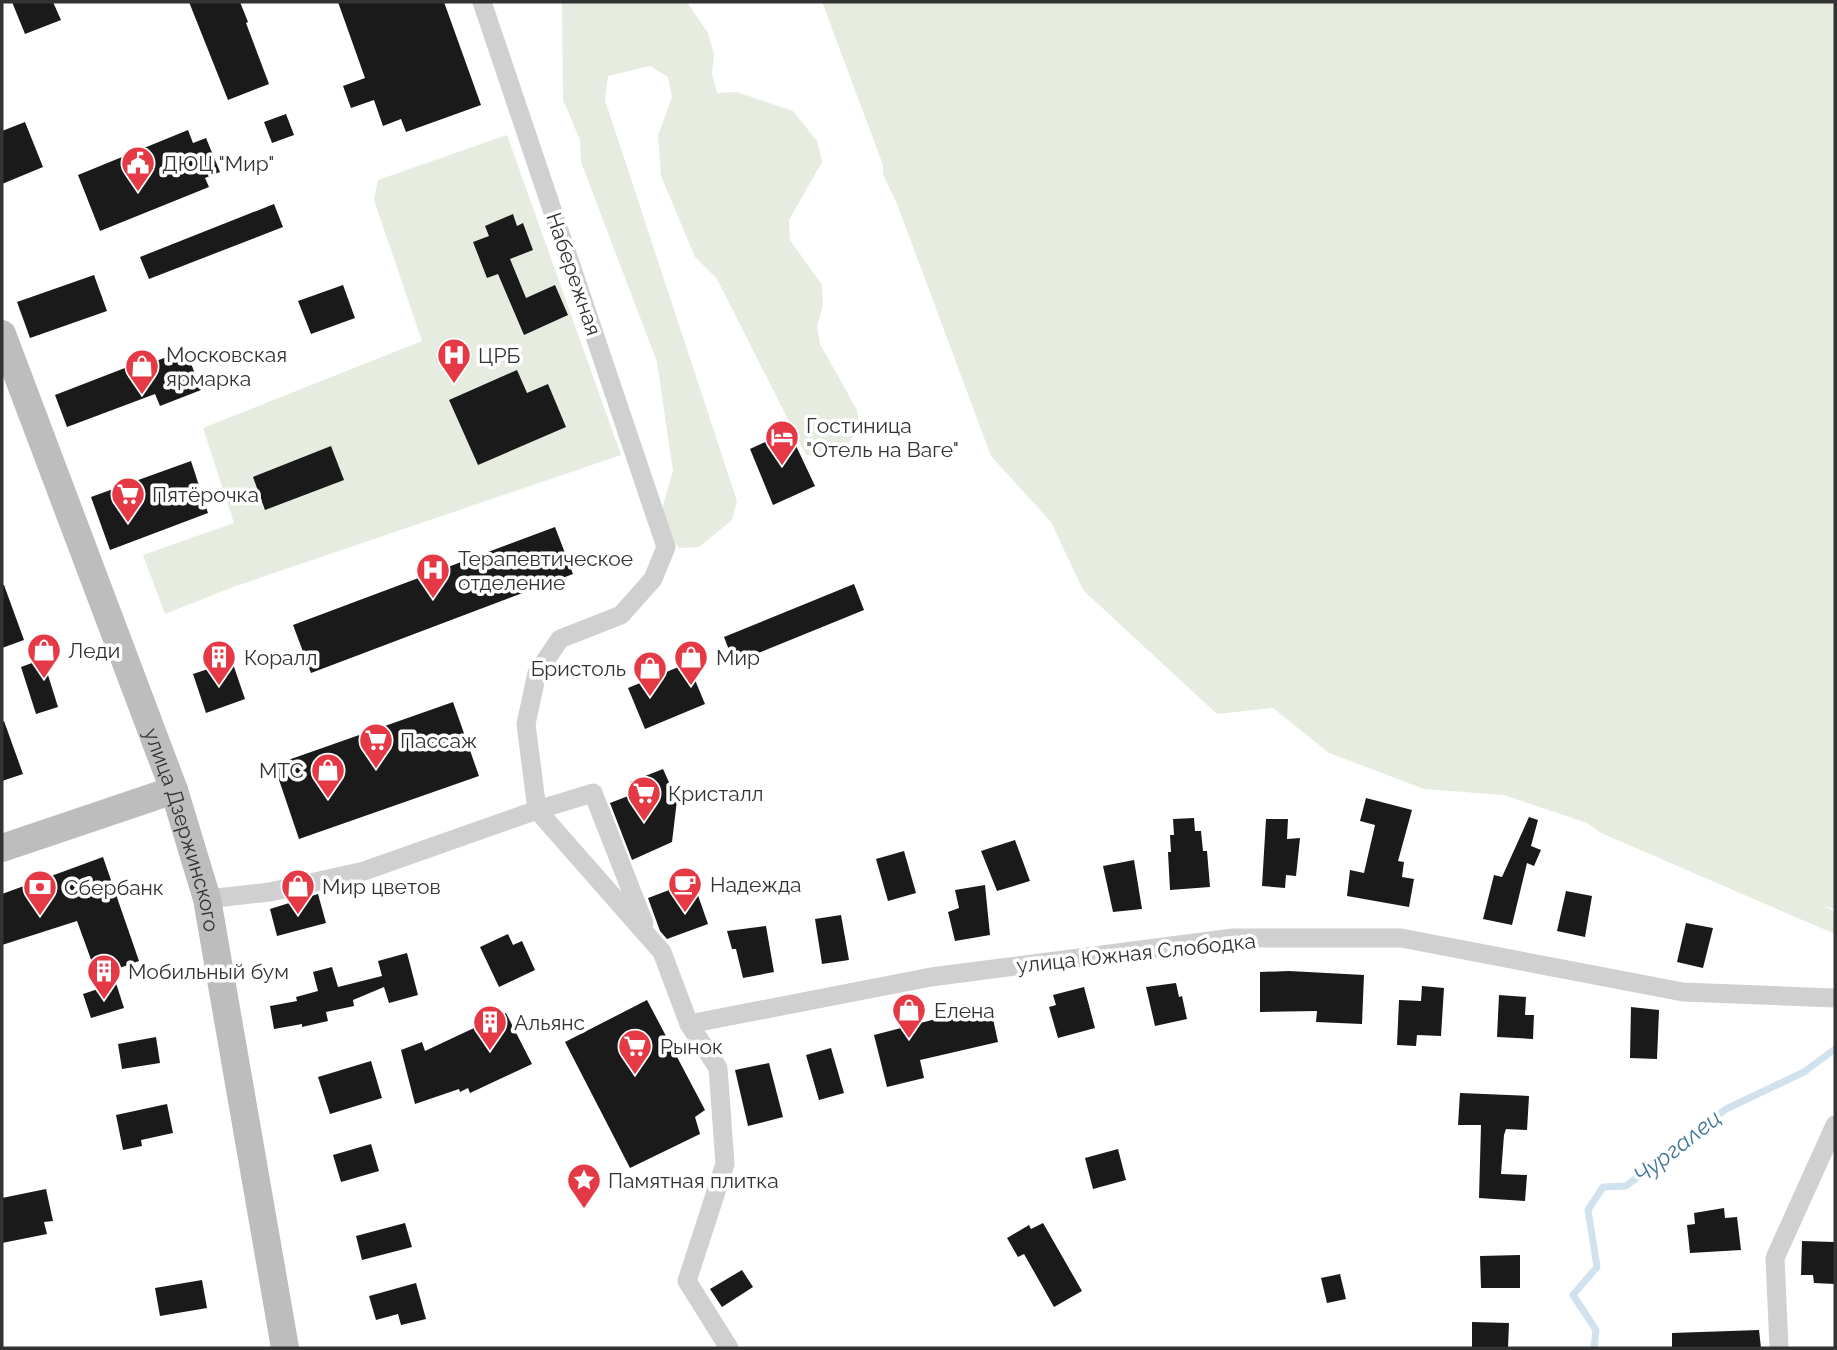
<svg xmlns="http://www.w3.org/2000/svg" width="1837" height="1350" font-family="Raleway,sans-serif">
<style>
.green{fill:#e6ecdf}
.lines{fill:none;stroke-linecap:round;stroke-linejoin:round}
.stream{stroke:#cfe2ee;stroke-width:7}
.building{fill:#1a1a1a}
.street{stroke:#d0d0d0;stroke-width:19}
.secondary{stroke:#bdbdbd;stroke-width:28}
.labels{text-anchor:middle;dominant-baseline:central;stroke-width:7;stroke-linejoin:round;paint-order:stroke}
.poi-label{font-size:21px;fill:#333;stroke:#fff;text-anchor:start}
.street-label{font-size:21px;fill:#333;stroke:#fff}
.water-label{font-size:23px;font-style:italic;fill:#3f7597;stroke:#fff}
</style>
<rect width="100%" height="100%" fill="#fff"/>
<g class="green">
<path d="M562,2H687L708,33L714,54L712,74L717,93L737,92L793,111L817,141L822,162L789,220L790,240L822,285L823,306L817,326L820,344L857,410L860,430C842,451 835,458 806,455L717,279L695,257L661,176L658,136L672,97L668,77L650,66L608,76L605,100L737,501L732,520L699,547L679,548L665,531L662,509L673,471L657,362L581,162L580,140L563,100Z"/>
<path d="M822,2H1835V909L1824,906L1835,912V934L1601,833L1587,823L1504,795L1424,789L1329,753L1273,708L1217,714L1083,590L1051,522L991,456L897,204L883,174V165Z"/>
<path d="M507,135L621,455L233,587L165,614L143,555L234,523L203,428L422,341L374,200L378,180Z"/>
</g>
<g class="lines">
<path class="stream" d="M1594,1348L1596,1330L1573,1295L1597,1267L1588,1210L1603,1187L1626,1186L1726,1109L1804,1072L1835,1049"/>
</g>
<g class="building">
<path d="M12,2H53L61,20L25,34Z"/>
<path d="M189,2H240L248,22L246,23L269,84L228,100Z"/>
<path d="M338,2H444L481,105L406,132L401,119L383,126L374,100L351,108L343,86L365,78Z"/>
<path d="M286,114L294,135L272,143L264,122Z"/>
<path d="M25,122L43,167L2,184V131Z"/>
<path d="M188,130L193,143L206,138L220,172L205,178L209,187L100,231L78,175Z"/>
<path d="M274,204L283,227L149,279L140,257Z"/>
<path d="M513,214L517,226L523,223L533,250L510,259L526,298L555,285L568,315L524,335L498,274L487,278L473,242L489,236L485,226Z"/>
<path d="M94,275L107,311L30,338L17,302Z"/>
<path d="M343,285L355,318L311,334L298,301Z"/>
<path d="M186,350L201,390L160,406L155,394L67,427L55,395L143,361L145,365Z"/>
<path d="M517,370L527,393L548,384L566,427L478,465L449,400Z"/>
<path d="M789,431L815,486L773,505L750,449Z"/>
<path d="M331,446L344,480L265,510L253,477Z"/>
<path d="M191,461L208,513L110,550L91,497Z"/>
<path d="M555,527L573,574L311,673L293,625Z"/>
<path d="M854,584L864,610L734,663L724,637Z"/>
<path d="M2,585H4L24,640L2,648Z"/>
<path d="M43,659L58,707L36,714L21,667Z"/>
<path d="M232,661L245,699L206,713L193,674Z"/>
<path d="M688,663L705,704L645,729L628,688Z"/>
<path d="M453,702L479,776L299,839L274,765Z"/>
<path d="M4,721L23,774L2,781V722Z"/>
<path d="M663,769L677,800L672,842L632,860L610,803L636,793L630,782Z"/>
<path d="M1366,798L1412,810L1398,861L1404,862L1402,877L1414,879L1409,907L1347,896L1350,870L1364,873L1375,825L1360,821Z"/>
<path d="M1529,817L1538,820L1531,846L1541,850L1534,866L1527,863L1512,925L1483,919L1494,875L1502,877Z"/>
<path d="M1194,818L1195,831H1201L1203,851H1207L1210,887L1170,890L1168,852H1171L1170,835H1174L1173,819Z"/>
<path d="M1266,819H1288L1287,839L1300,838L1296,876L1286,875L1285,888L1262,886Z"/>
<path d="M1015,840L1030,881L997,891L981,851Z"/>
<path d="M904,851L916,893L888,901L876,859Z"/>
<path d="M103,857L139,961L97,976L77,921L2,945V894Z"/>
<path d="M1134,860L1142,909L1113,912L1103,866Z"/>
<path d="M693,881L708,924L667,939L660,931L648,898Z"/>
<path d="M985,885L990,935L955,941L948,912L959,908L955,890Z"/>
<path d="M1566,891L1592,896L1585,937L1557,931Z"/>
<path d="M318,894L326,923L277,936L270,909Z"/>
<path d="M841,915L849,960L822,964L815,919Z"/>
<path d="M1686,923L1713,928L1703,968L1677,962Z"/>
<path d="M766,926L774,972L743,978L736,949H732L727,931Z"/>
<path d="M508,934L513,945L522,941L535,970L499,987L480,947Z"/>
<path d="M407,953L418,995L389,1003L384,987L353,1000L354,1006L326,1012L328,1021L302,1027V1024L274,1029L270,1006L297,1001L296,997L318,991L313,972L332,967L338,987L382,976L378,961Z"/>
<path d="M1289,971L1364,975L1362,1024L1316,1022L1317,1011L1260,1012V972Z"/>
<path d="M116,983L124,1008L91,1018L83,994Z"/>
<path d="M1176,983L1179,997L1182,996L1187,1019L1155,1026L1146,987Z"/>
<path d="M1422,986L1444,988L1441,1036L1417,1035L1416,1046L1397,1045L1399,1000L1421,1001Z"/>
<path d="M1084,987L1095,1028L1058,1038L1049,1007L1056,1005L1053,995Z"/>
<path d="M1499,995L1526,997L1525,1015H1534L1533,1039L1497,1037Z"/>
<path d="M647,1000L705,1110L695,1117L700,1134L630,1168L565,1042Z"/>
<path d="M990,1005L998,1042L920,1060L924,1078L887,1087L874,1035Z"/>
<path d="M1631,1007L1659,1010L1657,1059L1630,1058Z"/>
<path d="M506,1013L532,1064L470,1093L468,1088L460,1092L459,1089L415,1104L401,1050L422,1042L425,1051Z"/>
<path d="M156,1037L160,1063L122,1069L118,1044Z"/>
<path d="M831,1048L844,1093L819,1100L806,1055Z"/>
<path d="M371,1061L382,1098L330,1114L318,1077Z"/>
<path d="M769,1063L783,1117L748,1126L735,1070Z"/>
<path d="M1460,1093L1529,1096L1527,1130L1506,1129L1504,1135L1501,1174L1527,1175L1525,1201L1479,1198L1481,1125H1458Z"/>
<path d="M167,1104L173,1133L141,1140L142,1146L123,1150L116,1115Z"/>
<path d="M371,1144L379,1171L341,1182L333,1155Z"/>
<path d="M1118,1149L1126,1180L1093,1189L1085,1158Z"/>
<path d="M46,1189L53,1221L44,1222L47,1234L2,1243V1198Z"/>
<path d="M1724,1208L1725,1218L1737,1217L1741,1250L1690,1253L1687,1225L1695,1224L1694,1213Z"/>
<path d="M405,1223L412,1247L362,1260L356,1236Z"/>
<path d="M1043,1223L1082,1291L1054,1307L1024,1254L1018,1257L1007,1238L1029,1225L1031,1229Z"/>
<path d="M1802,1241L1834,1242L1835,1284L1814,1283L1813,1275H1801Z"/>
<path d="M1520,1255V1288H1481L1480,1256Z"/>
<path d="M742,1270L753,1287L722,1307L710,1289Z"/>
<path d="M1340,1274L1346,1299L1327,1303L1321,1278Z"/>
<path d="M202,1280L207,1308L160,1316L155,1288Z"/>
<path d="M416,1283L426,1319L401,1325L398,1314L376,1320L369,1296Z"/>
<path d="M1472,1322L1509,1323L1508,1348H1472Z"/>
<path d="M1759,1330L1761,1348H1672V1333Z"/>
</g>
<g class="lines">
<g class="street">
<path d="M482,2L666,547L653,579L621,615L560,639L537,673L526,724L537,810L593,793L644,923"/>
<path d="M207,899L270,892L364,871L537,810L662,952L689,1024L931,977L1233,938H1401L1683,992L1835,998"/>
<path d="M689,1024L718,1068L725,1164L687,1281L729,1348"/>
<path d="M1779,1348L1775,1258L1835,1125"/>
</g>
<g class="secondary">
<path id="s1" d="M2,334L174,790L207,899L285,1348"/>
<path d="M2,848L174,790"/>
</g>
</g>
<defs>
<g id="civic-pin" transform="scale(1.75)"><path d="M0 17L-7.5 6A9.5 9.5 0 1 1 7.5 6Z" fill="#e63946" stroke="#fff"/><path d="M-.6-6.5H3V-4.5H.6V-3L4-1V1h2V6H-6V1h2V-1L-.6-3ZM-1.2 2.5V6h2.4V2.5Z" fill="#fff"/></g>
<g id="hospital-pin" transform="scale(1.75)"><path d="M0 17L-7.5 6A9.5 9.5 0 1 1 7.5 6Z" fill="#e63946" stroke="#fff"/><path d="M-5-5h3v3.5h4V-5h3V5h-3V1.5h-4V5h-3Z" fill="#fff"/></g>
<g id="shop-pin" transform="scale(1.75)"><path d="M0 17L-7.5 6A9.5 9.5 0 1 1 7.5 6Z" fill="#e63946" stroke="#fff"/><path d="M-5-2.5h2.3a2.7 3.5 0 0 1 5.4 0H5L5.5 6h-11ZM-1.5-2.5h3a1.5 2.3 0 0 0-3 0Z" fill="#fff"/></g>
<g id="hotel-pin" transform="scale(1.75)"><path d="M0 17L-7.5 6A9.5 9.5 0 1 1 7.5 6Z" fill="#e63946" stroke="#fff"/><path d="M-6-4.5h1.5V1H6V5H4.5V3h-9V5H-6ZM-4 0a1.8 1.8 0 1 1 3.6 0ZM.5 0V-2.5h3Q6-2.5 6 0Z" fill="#fff"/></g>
<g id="supermarket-pin" transform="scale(1.75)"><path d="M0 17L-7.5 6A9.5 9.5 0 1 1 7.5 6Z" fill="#e63946" stroke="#fff"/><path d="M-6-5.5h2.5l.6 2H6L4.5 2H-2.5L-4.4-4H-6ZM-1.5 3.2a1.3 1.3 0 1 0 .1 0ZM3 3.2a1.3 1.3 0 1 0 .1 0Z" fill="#fff"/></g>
<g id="building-pin" transform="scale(1.75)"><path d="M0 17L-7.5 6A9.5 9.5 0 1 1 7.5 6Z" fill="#e63946" stroke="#fff"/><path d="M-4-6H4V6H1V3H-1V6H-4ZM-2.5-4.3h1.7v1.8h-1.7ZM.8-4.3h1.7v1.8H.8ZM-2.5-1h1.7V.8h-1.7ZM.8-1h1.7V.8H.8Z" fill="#fff"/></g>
<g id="cafe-pin" transform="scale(1.75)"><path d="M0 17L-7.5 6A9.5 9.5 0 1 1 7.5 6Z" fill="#e63946" stroke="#fff"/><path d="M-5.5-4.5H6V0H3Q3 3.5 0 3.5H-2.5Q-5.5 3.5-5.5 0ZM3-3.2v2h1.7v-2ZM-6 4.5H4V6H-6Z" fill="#fff"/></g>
<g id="bank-pin" transform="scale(1.75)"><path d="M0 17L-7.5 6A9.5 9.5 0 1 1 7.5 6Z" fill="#e63946" stroke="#fff"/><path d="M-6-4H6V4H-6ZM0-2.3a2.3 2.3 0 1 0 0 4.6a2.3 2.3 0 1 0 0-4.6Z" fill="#fff"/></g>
<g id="sight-pin" transform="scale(1.75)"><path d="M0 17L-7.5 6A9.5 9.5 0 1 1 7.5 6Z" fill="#e63946" stroke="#fff"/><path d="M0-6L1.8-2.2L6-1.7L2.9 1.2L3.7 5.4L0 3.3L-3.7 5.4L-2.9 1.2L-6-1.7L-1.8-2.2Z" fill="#fff"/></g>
</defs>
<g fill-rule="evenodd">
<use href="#civic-pin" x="138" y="163"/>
<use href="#hospital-pin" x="454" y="355"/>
<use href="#shop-pin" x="142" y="366"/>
<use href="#hotel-pin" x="782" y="437"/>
<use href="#supermarket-pin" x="128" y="494"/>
<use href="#hospital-pin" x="433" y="570"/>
<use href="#shop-pin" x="44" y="650"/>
<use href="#building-pin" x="219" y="657"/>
<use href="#shop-pin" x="691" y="657"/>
<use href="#shop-pin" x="650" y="668"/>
<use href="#supermarket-pin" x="376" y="740"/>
<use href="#shop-pin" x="328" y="770"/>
<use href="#supermarket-pin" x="644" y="793"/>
<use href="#cafe-pin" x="685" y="884"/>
<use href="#shop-pin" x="298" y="886"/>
<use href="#bank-pin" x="40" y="887"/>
<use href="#building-pin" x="104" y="971"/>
<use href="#shop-pin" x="909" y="1010"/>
<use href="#building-pin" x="490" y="1022"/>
<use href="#supermarket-pin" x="635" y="1046"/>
<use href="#sight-pin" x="584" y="1180"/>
</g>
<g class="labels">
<g class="poi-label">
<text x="162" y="163">ДЮЦ "Мир"</text>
<text x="166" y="354">Московская<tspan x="166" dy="24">ярмарка</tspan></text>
<text x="478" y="355">ЦРБ</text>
<text x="806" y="425">Гостиница<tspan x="806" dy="24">"Отель на Ваге"</tspan></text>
<text x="152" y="494">Пятёрочка</text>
<text x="458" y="558">Терапевтическое<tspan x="458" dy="24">отделение</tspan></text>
<text x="68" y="650">Леди</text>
<text x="244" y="657">Коралл</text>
<text x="716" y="657">Мир</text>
<text x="626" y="668" text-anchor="end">Бристоль</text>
<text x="400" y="740">Пассаж</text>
<text x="304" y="770" text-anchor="end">МТС</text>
<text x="668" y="793">Кристалл</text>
<text x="710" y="884">Надежда</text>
<text x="322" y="886">Мир цветов</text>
<text x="64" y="887">Сбербанк</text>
<text x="128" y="971">Мобильный бум</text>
<text x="934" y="1010">Елена</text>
<text x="514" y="1022">Альянс</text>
<text x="660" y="1046">Рынок</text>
<text x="608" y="1180">Памятная плитка</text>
</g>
<g class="street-label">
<text transform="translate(574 274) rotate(71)">Набережная</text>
<text stroke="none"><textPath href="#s1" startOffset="528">улица Дзержинского</textPath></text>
<text transform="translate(1136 953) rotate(-6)">улица Южная Слободка</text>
</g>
<g class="water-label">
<text transform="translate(1677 1146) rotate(-38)">Чургалец</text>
</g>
</g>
<rect width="1837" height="1350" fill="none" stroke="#333333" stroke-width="7"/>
</svg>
